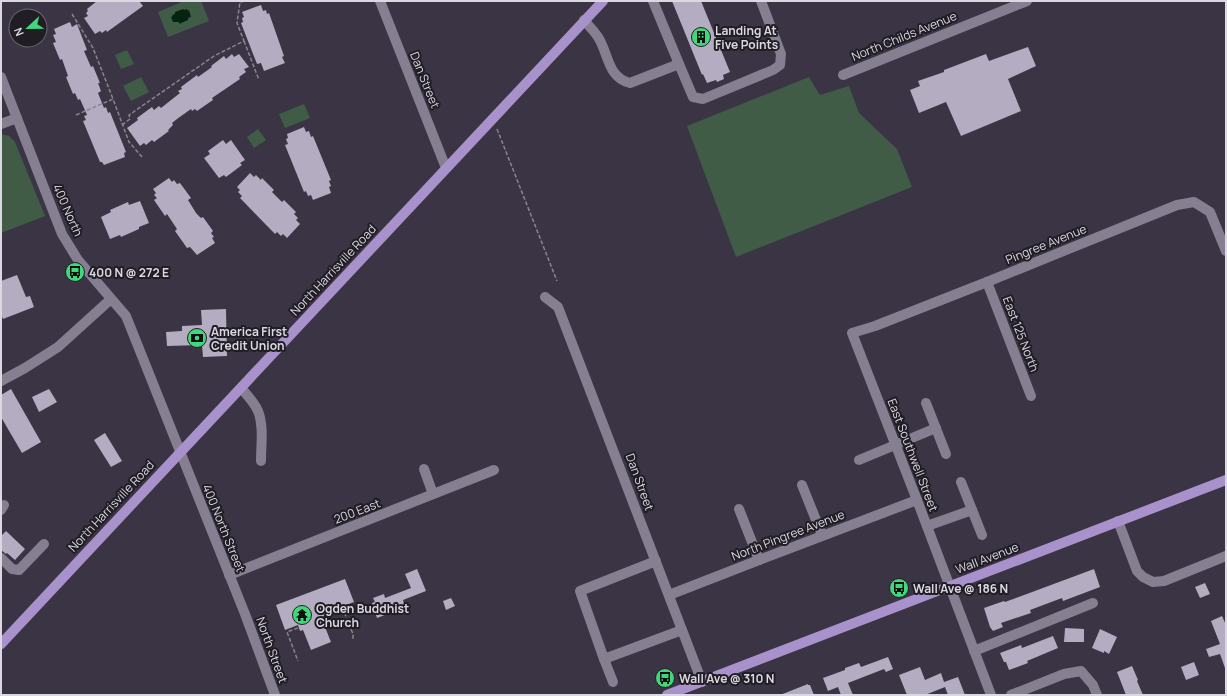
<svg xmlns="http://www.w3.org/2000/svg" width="1227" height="696" font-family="Manrope,sans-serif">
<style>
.green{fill:#405c47}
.water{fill:#042310}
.building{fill:#b4acc1}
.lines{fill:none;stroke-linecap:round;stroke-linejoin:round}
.path{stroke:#898491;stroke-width:1.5;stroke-dasharray:4 2;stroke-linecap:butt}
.minor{stroke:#867e91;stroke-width:10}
.major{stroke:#a991cb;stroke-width:10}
.labels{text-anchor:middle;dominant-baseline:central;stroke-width:4;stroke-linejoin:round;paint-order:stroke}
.poi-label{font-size:12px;font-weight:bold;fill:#dcd8e2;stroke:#201d25;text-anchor:start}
.street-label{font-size:12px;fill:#dcd8e2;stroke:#201d25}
</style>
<rect width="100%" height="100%" fill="#3a3444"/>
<g class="green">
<path d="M184,1H201L209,21L168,37L158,12Z"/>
<path d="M127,50L134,64L121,69L115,55Z"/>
<path d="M141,77L149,92L131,101L123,86Z"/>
<path d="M809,77L820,95L849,86L859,113L897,149L912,187L736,257L687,126Z"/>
<path d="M304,104L310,118L285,128L279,114Z"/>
<path d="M258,129L266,140L254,148L247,137Z"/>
<path d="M1,134L9,136L15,142L45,216L1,233Z"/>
</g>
<path class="water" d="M183,9L184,10L187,9L188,11L189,10L191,17L188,18V20L179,24V22H173L171,17L173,16L172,15L175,14V12Z"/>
<g class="building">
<path d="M97,1H139L143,6L107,32L106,30L102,33L100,31L95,34L84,18L88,16L86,13L88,11L87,9Z"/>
<path d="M672,1H701L730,72L723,75L724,79L717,82L716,80L707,83L703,74L702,75Z"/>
<path d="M261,5L263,11L266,10L267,14L269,13L284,56L282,57L285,63L264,71L261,63L257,64L241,23L243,22L242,18L244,17L242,12Z"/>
<path d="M70,22L72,27L77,24L87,50L84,51L91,67L93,66L100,83H98L101,91L98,93L104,108L106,107L108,113L110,112L126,152L124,153L125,157L104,165L102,162H100L83,121L86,120L84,116L87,115L80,99L78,100L75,93L73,94L66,77L68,76L62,59L60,60L53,43L56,42L53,35L56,34L54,29Z"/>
<path d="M1028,47L1036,66L1008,79L1021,111L961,136L946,102L919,113L910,90L920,86L918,81L944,72V70L986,54L989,61Z"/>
<path d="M232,54L234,57L239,54L249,67L244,69L246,72L239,77L240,79L212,98L213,100L197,111L195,109L192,111L191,109L177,119L172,123L173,125L168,130L169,131L154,142L152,140L146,145L144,143L140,146L127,128L138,120L137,118L152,107L154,110L159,106L161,108L180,93L178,91L182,89L181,87L197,75L198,77L212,67L211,66L224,56L226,59Z"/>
<path d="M304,127L306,132L309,131L311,137L313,136L331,180L329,181L331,186L329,187L331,193L313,200L311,195L308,196L306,191L304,192L285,145L288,144L286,139L288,138L287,134Z"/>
<path d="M223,140L226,144L231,140L245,160L240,163L242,165L226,177L224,175L219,178L204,158L210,154L208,151Z"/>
<path d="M250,173L254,177L256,175L261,180L262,178L274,190L272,192L282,202L284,200L296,212L294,214L298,218L296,220L300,224L287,238L283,234L281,236L277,232L275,234L240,198L242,196L238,192L240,190L237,187Z"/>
<path d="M169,178L172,182L174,180L177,184L180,183L191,198L188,200L196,213L201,218L203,217L213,231L211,233L214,237L212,238L215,243L197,255L190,247L187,248L175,231L177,229L167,214L165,216L154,200L157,198L154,195L156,193L153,189Z"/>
<path d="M140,201L149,223L139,227V229L121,237L120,235L110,239L101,217L111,212L110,210L128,202L129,205Z"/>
<path d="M17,275L26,297L30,296L34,307L3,319L1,314V281Z"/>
<path d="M226,309L227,356L203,357L202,345L167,346L166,332L182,331V326L202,325L201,310Z"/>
<path d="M11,389L41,442L22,453L1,417V395Z"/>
<path d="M49,389L57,402L39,412L32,397Z"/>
<path d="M105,433L122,461L111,467L94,440Z"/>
<path d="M6,531L25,549L15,560L7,553L6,554L1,550V536Z"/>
<path d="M417,569L426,591L403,600L405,607L377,618L372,603L375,602L373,598L384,594L385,598L411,588L405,574Z"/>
<path d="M1094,569L1100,587L1063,601L1062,598L1030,610L1031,613L1001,623L1003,627L993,631L990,627L984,608L1004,601L1005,602Z"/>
<path d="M345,579L354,602L328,612V614L321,617L331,642L311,650L303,630L300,631L298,625L285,630L276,605Z"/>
<path d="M1205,583L1210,594L1200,598L1195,587Z"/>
<path d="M451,598L455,606L446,610L443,601Z"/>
<path d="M1222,616L1226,625V668H1225L1220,654L1209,657L1206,649L1220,644L1211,621Z"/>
<path d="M1065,628L1084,629V642H1064Z"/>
<path d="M1100,629L1117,637L1109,654L1104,651V653L1092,648Z"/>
<path d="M1053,636L1058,648L1027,661L1028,663L1009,670L1006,662H1004L1000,653L1021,645L1022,648Z"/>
<path d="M888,657L893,669L886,672L884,669L848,683L853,695H841L838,687L828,691L823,678L845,670V668L859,663L861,667Z"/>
<path d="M1194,662L1199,675L1186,680L1181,667Z"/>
<path d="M1132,666L1138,680L1137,681L1143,695H1126L1117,672Z"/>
<path d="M920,667L925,680L941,673L944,682L958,677L965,695H948L945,687L925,695H907L899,675Z"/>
<path d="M808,684V685H810L814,695H780Z"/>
</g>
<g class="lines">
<g class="path">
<path d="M72,14L93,48L113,99"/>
<path d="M244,41L259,80"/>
<path d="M76,115L113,99L129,142L143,158"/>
<path d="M122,125L130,119L129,115L214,56L244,41L237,23L240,2L245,1"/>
<path d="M497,129L557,281"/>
<path d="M342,607L353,634V640"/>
<path d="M298,628L287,632L298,661"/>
</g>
<g class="minor">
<path d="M380,1L446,168"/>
<path d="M653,1L679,64"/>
<path d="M584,20C589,26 594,31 598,37C609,54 607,77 630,83L679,64L693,97L703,99L773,70L780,65L781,54L761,1"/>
<path d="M843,75L1027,1"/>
<path d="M1,77L62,234L78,260L126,316L245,614L275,695"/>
<path d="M1,124L17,118"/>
<path d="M987,282L1031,396"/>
<path d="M545,297L558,307L702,682"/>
<path d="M1,381L25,368L58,347L111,299"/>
<path d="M241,388C247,395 254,402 258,411C264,426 261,445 261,461"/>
<path d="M926,403L946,454"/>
<path d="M859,460L936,428"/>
<path d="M424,469L433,494"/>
<path d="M961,482L982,535"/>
<path d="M802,485L822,535"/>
<path d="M739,509L759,560"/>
<path d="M1,510L4,505"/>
<path d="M1118,521L1137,571L1143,577L1153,582L1164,581L1226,556"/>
<path d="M927,526L972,510"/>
<path d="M1,558L12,569L19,570L44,544"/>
<path d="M656,561L580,591L604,659L682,630"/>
<path d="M229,575L494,470"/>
<path d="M669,595L759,560L917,500"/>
<path d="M974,651L1093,603"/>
<path d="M604,659L613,682"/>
<path d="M991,695L917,500L852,333L875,326L987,282L1177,205L1194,202L1210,212L1226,251"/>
<path d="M1011,695L1064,674L1081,671L1093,685L1097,695"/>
</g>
<g class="major">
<path d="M1,644L603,1"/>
<path d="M667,695L1226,480"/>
</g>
</g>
<defs>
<g id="building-disc" transform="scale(1)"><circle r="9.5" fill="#41d77c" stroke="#201d25"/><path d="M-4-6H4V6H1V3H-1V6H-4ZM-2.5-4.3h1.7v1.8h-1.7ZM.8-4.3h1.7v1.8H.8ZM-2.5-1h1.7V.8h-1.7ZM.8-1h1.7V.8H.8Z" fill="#111"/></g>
<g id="bus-disc" transform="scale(1)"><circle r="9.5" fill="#41d77c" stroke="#201d25"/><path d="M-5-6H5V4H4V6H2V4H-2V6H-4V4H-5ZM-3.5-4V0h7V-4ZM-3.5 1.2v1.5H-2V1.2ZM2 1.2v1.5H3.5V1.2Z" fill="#111"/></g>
<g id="bank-disc" transform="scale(1)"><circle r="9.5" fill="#41d77c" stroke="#201d25"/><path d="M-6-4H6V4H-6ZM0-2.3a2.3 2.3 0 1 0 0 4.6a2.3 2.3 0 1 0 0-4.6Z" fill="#111"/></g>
<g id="temple-disc" transform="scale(1)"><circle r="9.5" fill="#41d77c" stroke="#201d25"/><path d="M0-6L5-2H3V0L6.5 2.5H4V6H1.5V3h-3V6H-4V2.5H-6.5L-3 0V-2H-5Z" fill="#111"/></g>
</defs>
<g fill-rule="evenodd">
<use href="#building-disc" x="701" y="37"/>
<use href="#bus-disc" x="75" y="272"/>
<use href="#bank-disc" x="197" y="338"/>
<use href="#bus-disc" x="899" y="588"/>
<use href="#temple-disc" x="302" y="615"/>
<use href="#bus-disc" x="665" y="678"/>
</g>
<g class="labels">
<g class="poi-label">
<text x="715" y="30">Landing At<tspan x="715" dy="14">Five Points</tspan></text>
<text x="89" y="272">400 N @ 272 E</text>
<text x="211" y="331">America First<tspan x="211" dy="14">Credit Union</tspan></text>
<text x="913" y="588">Wall Ave @ 186 N</text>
<text x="316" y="608">Ogden Buddhist<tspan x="316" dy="14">Church</tspan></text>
<text x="679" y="678">Wall Ave @ 310 N</text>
</g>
<g class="street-label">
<text transform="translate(904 36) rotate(-22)">North Childs Avenue</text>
<text transform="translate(425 80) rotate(68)">Dan Street</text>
<text transform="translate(68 210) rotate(66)">400 North</text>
<text transform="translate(1046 244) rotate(-22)">Pingree Avenue</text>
<text transform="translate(333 270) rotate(-47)">North Harrisville Road</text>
<text transform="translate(1021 334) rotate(69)">East 125 North</text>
<text transform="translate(913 455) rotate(69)">East Southwell Street</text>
<text transform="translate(640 482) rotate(70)">Dan Street</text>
<text transform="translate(111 506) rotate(-47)">North Harrisville Road</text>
<text transform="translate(357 511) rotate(-21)">200 East</text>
<text transform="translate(224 528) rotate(68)">400 North Street</text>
<text transform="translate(788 535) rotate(-21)">North Pingree Avenue</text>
<text transform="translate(987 558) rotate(-21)">Wall Avenue</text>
<text transform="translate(272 650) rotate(70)">North Street</text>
</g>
</g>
<rect width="1227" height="696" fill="none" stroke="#dcd8e2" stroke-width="4"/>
<g transform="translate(28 28) rotate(248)"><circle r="19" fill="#201d25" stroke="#6b6871"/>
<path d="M0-3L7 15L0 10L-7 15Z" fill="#41d77c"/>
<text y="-6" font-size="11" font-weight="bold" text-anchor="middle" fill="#dcd8e2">N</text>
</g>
</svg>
